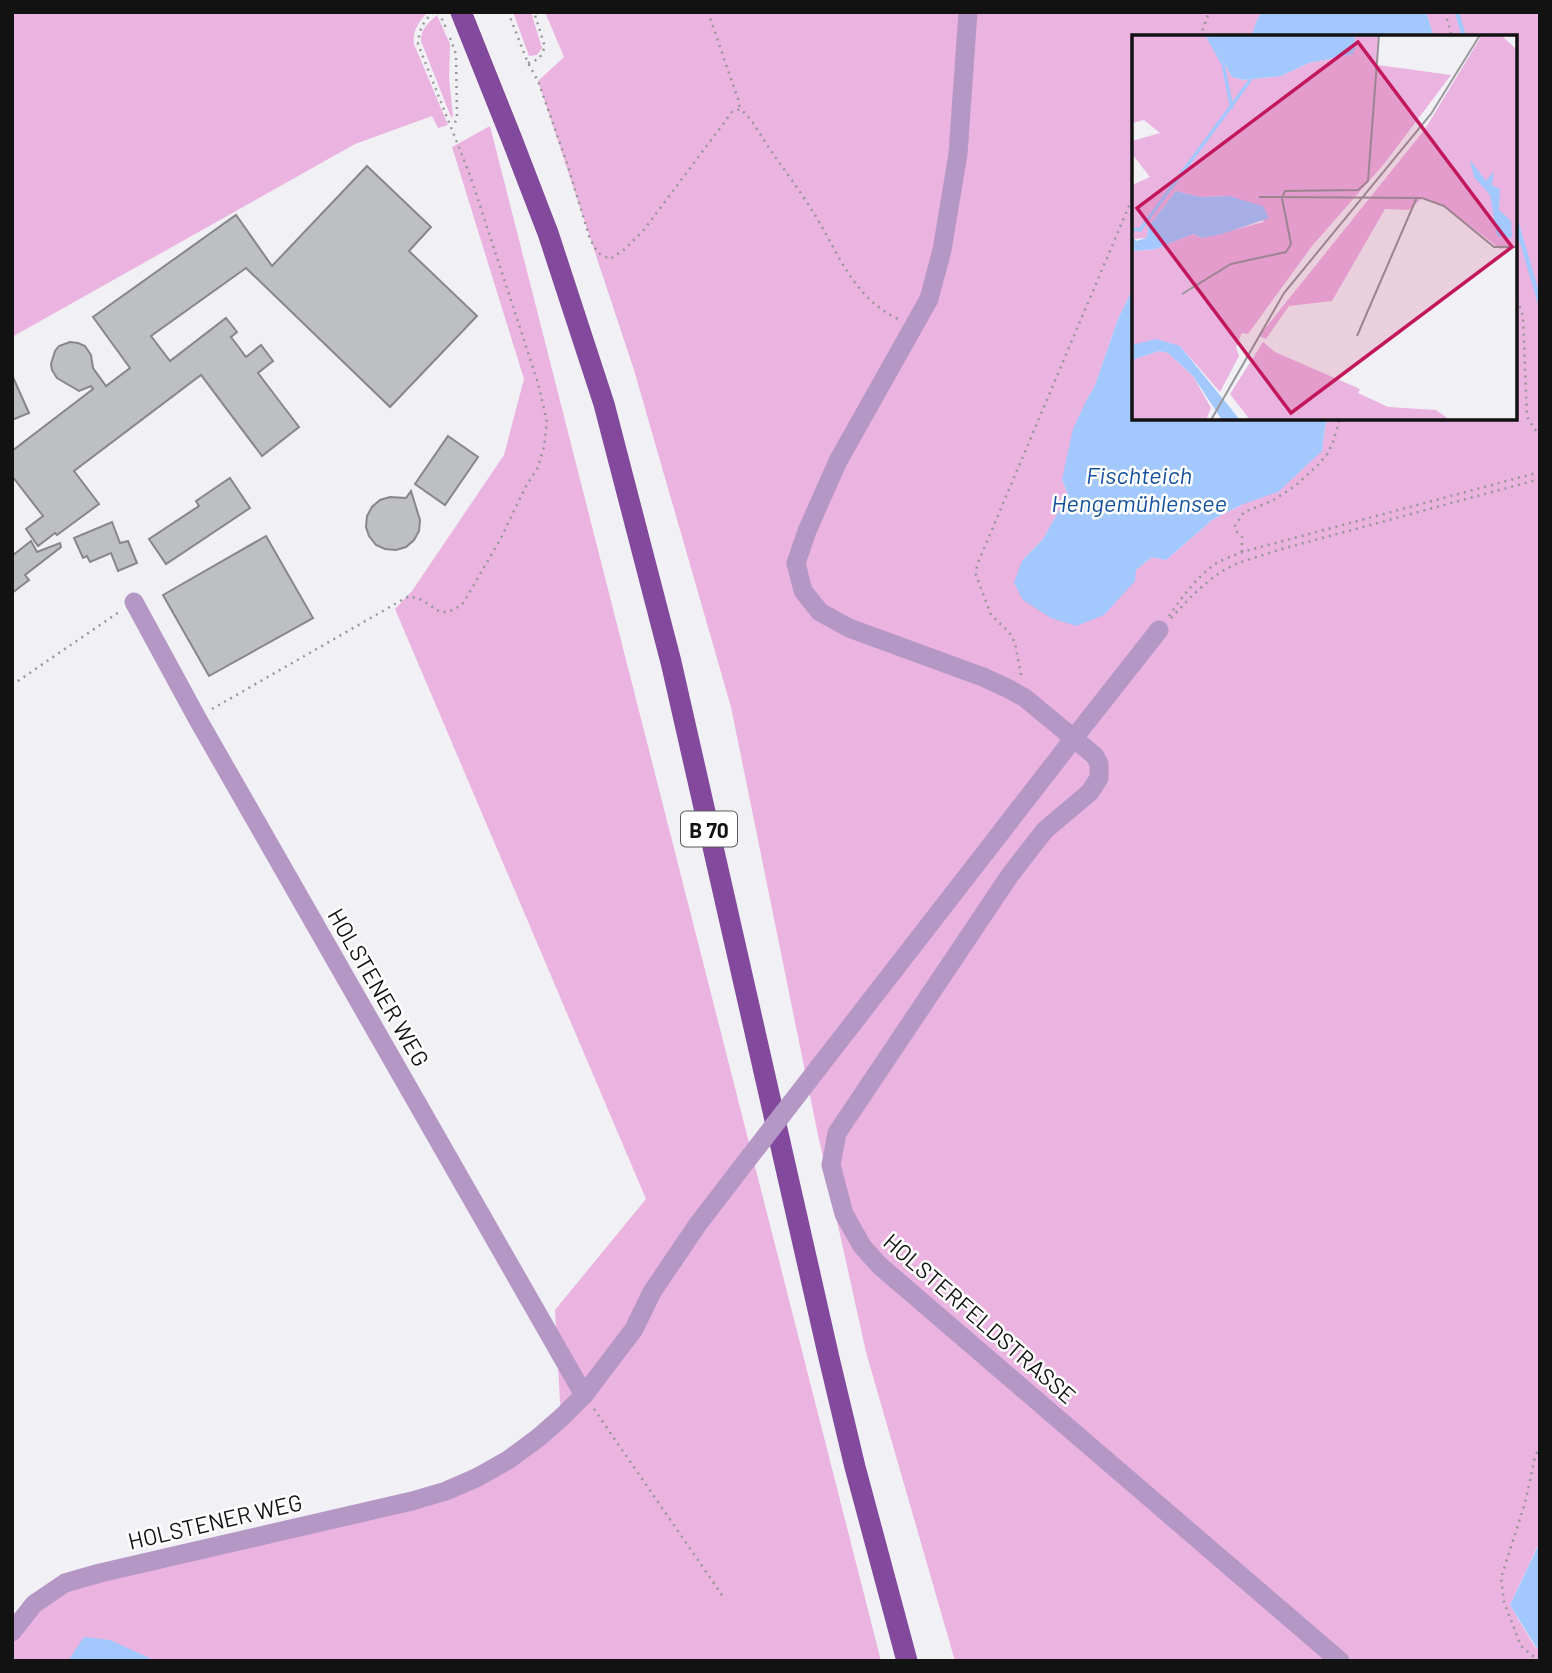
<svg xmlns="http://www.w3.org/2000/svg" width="1552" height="1673" font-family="Barlow,sans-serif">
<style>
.green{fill:#eab3e0}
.water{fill:#a2c8fd}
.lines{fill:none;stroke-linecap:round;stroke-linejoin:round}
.stream{stroke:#a2c8fd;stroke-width:4.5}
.building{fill:#bebfc3;stroke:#86878b;stroke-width:2}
.path{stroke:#979799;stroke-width:2.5;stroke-dasharray:2 5;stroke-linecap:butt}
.minor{stroke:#b597c6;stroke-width:19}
.primary{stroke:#82499d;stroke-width:21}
.minor-bridge{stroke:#b597c6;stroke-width:19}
.labels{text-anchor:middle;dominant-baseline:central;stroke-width:5;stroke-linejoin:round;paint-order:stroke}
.shield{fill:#fff;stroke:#59595a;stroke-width:2}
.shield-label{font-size:21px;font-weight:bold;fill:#121213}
.street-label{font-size:23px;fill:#121213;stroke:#fff}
.water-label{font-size:24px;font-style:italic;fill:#15519c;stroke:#fff}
.inset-river{fill:none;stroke:#a2c8fd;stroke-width:3.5}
.inset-road{fill:none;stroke:#98979a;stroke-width:2}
.view{fill:#c2185b;fill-opacity:0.15;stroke:#c2185b;stroke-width:3.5}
.inset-edge{fill:none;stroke:#121213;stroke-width:3.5}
</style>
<rect width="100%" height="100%" fill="#f1f0f4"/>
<g class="green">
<path d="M12,12H428C419,21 412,31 414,44L448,125L438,128L432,116L355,144L12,337Z"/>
<path d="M513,12H531L542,48L537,55L529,56Z"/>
<path d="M545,12H1262L1257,20L1251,37H1134V286L1118,319L1094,388L1088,397L1062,479L1068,495L1043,539L1022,561L1136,570L1152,557L1166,560L1212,520L1241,505L1322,451L1325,427L1328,418H1515V37H1434L1426,12H1540V1541L1510,1605L1535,1647L1540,1649V1661H955L866,1352L818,1135L731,707L634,370L538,81L564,57Z"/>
<path d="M437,15L450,44L449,78L453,116L451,117L421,41C420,30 429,22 437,15Z"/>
<path d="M490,126L881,1661H12V1635L66,1584L412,1503L564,1419L560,1402L555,1310L646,1199L395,609L412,591L504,455L524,379L452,147Z"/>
</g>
<g class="water">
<path d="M1262,12H1426L1434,37H1251L1257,20Z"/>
<path d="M1134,286V418H1328L1325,427L1322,451L1278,492L1241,505L1212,520L1166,560L1152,557L1136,570L1135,581L1104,615L1076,626L1051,618L1023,600L1014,583L1022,561L1043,539L1068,495L1062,479L1073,429L1088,397L1094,388L1118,319Z"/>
<path d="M1540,1542V1649L1536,1647L1510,1605Z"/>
<path d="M84,1637L110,1640L156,1661H68Z"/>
</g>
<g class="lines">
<g class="stream">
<path d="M1457,12L1464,37"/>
<path d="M1515,218L1540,303"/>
</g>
</g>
<g class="building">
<path d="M367,166L431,227L409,251L477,316L390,407L246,268L151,336L170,361L226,318L237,332L231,337L246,357L261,345L273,361L258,373L299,427L262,456L201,375L74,471L99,504L57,535L55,533L38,546L26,529L43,516L12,476V451L93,389L91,386L79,391L57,378L52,370L51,364L55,351L59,346L70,342L78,343L85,346L91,355L93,368L106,386L130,368L93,317L236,215L272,266Z"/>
<path d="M12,375L29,413L12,420Z"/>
<path d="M448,436L478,457L445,505L415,484Z"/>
<path d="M230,478L250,508L166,564L149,539L199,506L196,501Z"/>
<path d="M411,491L420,520L419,531L414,540L406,547L396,550L385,549L376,545L369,536L366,527L367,516L372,507L380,500L390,497L406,498Z"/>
<path d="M112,522L120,543L128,541L137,563L118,571L111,553L90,562L87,556L83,558L74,538Z"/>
<path d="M266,536L313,618L209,676L163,595Z"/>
<path d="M31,541L37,552L60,543L61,547L25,575L29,580L12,593V556Z"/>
</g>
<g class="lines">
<g class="path">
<path d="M439,12L446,28"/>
<path d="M508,12L528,63L538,81L567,163L590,239L598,253L610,259L625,249L643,231L732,112L740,109C753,119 760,135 769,148C784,170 801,192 815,215C840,256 853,297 898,319"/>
<path d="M708,12L738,99L740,109"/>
<path d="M1445,12L1452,37"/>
<path d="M1200,37L1209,12"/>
<path d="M450,38L456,54L457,118L453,127"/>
<path d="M528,63L539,59L545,47L534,12"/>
<path d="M1515,293L1523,316L1527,417L1540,437"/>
<path d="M1242,552V537L1236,531L1235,526L1244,512L1272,501L1295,486L1318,465L1328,453L1333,442L1340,418"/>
<path d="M1169,616C1182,597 1196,578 1215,564C1223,559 1233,556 1242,552L1540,472"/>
<path d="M1171,618C1191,597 1209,576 1236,564C1249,559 1264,555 1278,550L1540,479"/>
<path d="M1021,675L1015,643L1009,632L991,615L976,575L977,565L1134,194"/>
<path d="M12,685L119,612"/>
<path d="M212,709L409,596L422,600L440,612H448L462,605L500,540L526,486L537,469L544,447L547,422L538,383L471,178L418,44C419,30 423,21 434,12"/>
<path d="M594,1409L724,1598"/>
<path d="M1539,1661L1521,1646L1504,1602L1501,1578L1525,1503L1535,1457L1540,1446"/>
</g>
<g class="minor">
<path d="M968,12L958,154L942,250L929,299L838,461L807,531L796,563L803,591L820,612L849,628L983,677L1009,689L1025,698L1095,756L1099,764V778L1090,792L1045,830L1010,875L837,1133L831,1165L844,1214L862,1246L880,1266L1340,1661"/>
<path d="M134,602L197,718L584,1395"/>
<path d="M819,1067L1074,738L1159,630"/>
<path d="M12,1632L34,1604L65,1583L100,1573L412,1501L446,1491L478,1477L508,1460L538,1438L562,1417L584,1395L634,1329L652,1292L698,1224L738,1172"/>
</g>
<path class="primary" d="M461,12L511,137L548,233L604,404L671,662L829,1358L855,1467L907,1661"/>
<path class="minor-bridge" d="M738,1172L819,1067"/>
</g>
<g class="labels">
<rect class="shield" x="681" y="811.5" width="56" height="35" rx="5"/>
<g class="shield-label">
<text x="709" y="829">B 70</text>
</g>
<g class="street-label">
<text transform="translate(379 987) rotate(60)">HOLSTENER WEG</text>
<text transform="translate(980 1318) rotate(41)">HOLSTERFELDSTRASSE</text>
<text transform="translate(215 1521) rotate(-13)">HOLSTENER WEG</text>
</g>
<g class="water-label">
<text x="1139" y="474">Fischteich<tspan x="1139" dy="28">Hengemühlensee</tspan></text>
</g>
</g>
<g transform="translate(1132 35)">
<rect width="385" height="385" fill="#f1f0f4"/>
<path d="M0,0H77L100,42L112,45L149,41L177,28L221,19L222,0H247L246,30L319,40L252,129L180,211L116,299L110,298L104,312L107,321L88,357L48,311L0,310V216L24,214L61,199L70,203L132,187L121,171L97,161L68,162L44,156L16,192L15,203L2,204L0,150L18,142L0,119V106L28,98L12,85L0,88ZM350,0H369L385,15V212L368,214L312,171L290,163L277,175L253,174L200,266L157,271L134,304L127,301L293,94ZM131,307L143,317L228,354L226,358L256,372L304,375L318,385H118L98,359ZM27,316L36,318L61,341L79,373L74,385H0V325Z" fill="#eab3e0"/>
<path d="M77,0H222L224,12L221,19L177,28L149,41L112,45L100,42ZM338,125L354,146L362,136L360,150L368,154L367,175L379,186L380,203L365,201L358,160L342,142ZM44,156L68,162L97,161L131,171L137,183L90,199L70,203L61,199L24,214L0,216V201L4,206L15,203L16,192ZM24,304L48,311L108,385H90L61,341L36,318L27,316L0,325V310Z" fill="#a2c8fd"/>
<path class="inset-river" d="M75,0L91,29L100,74M0,194L8,195L119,44"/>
<path class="inset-road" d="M127,162L290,163L312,171L362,212H385M150,163L153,156L226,155L236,146L247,0M50,259L99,229L154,217L159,209L150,163M225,301L285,162M79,385L152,258L299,79L348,0"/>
<path class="view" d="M226,7L380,212L159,378L5,173Z"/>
<rect width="385" height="385" class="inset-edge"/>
</g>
<rect width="1552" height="1673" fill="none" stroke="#121213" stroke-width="28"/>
</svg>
